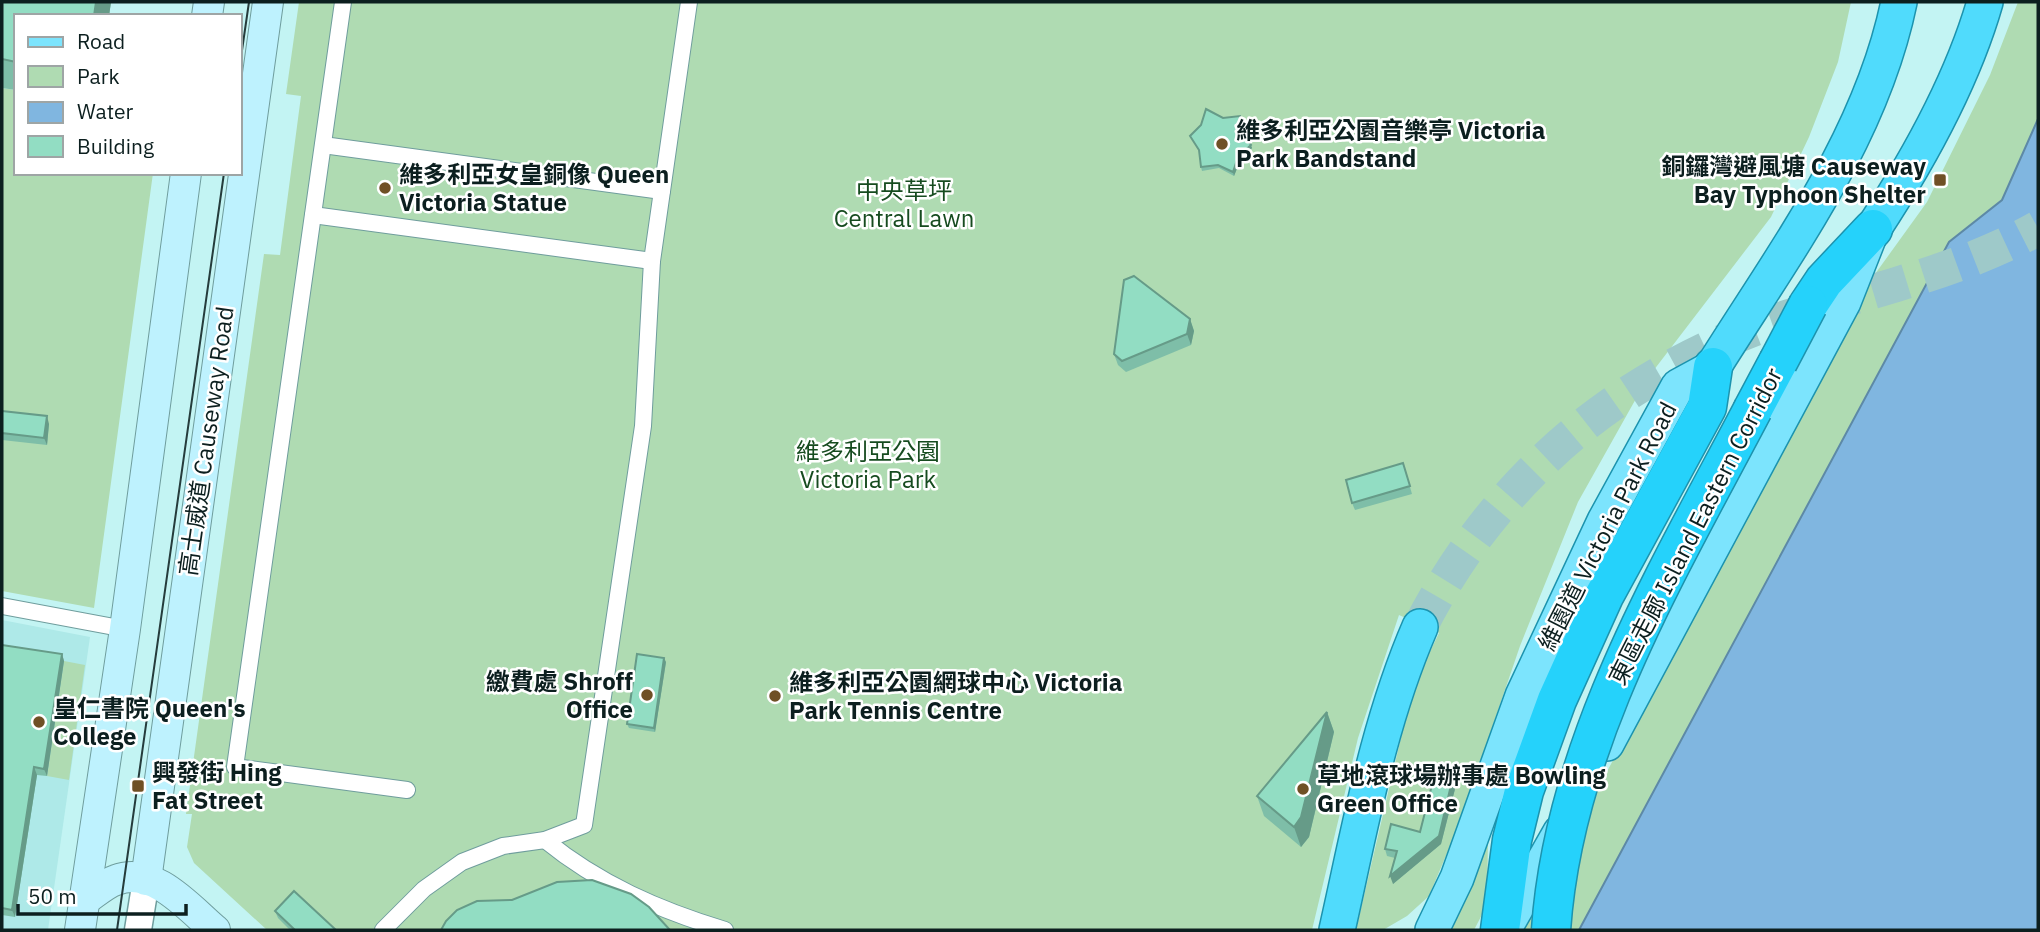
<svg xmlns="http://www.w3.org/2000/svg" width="2040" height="932" font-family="'IBM Plex Sans','Noto Sans TC',sans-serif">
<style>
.built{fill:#aee9e8}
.green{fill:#afdbb2}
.water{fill:#80b6e0;stroke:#5d89a6;stroke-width:2}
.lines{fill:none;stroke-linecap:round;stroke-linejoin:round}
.trunk-tunnel{stroke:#9ec9c9;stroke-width:35;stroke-dasharray:35 18;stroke-linecap:butt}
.pedestrian-casing{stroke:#6f9d9d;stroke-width:18}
.tertiary-casing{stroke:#6f9d9d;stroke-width:29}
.secondary-casing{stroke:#6f9d9d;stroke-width:32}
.primary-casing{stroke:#1c93ae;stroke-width:36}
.trunk-casing{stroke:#1c93ae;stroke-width:38}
.motorway-casing{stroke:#1c93ae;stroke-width:41}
.pedestrian{stroke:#fff;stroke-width:16}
.tertiary{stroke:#fff;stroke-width:26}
.secondary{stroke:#bef2fe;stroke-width:30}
.primary{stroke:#7ce4fd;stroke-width:33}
.trunk{stroke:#50dbfc;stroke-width:35}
.motorway{stroke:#25d2fb;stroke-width:38}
.tram{stroke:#253c3c;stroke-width:2}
.motorway-bridge-casing{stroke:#1c93ae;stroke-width:41;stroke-linecap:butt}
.motorway-bridge{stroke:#25d2fb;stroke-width:38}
.wall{fill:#7ebea8}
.shaded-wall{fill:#669b88}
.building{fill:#92ddc3;stroke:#669b88;stroke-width:2}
.poi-dot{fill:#6f5025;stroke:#fff;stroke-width:2.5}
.labels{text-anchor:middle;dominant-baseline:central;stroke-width:5;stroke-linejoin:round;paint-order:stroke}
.poi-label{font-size:24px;font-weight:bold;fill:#0c1f1f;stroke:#fff;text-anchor:start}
.park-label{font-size:24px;fill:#164b1f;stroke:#fff}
.street-label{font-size:24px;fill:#0c1f1f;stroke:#fff}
</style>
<rect width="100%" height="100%" fill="#c3f4f3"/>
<path class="built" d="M2,620L90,637L48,930H2Z"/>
<g class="green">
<path d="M299,2H1851L1838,62L1809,137L1771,217L1647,379L1578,502L1520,646L1458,827L1429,896L1407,916L1383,930H1356L1413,686L1439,633L1399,615L1358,738L1312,930H267L194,863L187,847L192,814H186L264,254L280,255L301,96L286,94Z"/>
<path d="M2018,2H2038V119L2002,200L1949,242L1579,930H1522L1870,281L1927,202L1990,75Z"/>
<path d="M2,88L16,90V173H153L94,608L2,591Z"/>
<path d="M64,661L85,665L69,780L47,776Z"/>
<path d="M1488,838L1487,905L1474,930H1439Z"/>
</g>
<path class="water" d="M2038,119V930H1579L1949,242L2002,200Z"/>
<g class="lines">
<path class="trunk-tunnel" d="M1420,627C1497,475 1627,369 1788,317C1871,290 1962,271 2038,228"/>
<g class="pedestrian-casing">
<g id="pedestrian">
<path d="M343,2L235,767L407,790"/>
<path d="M323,145L662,191"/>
<path d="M313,215L652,261"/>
<path d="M2,606L125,629"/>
<path d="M545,840C599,884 659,910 725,930"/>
<path d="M383,930L424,889L462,862L503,846L545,840L584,825L643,426L652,261L689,2"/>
</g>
</g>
<g class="tertiary-casing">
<path id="tertiary" d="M138,930L146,880"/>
</g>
<g class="secondary-casing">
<g id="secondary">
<path d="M207,16L209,2"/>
<path d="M146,880L268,2"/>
<path d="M83,901C93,895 104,884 116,880C154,865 190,909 215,930"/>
<path d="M80,930L125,629L186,173"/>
</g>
</g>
<g class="primary-casing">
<g id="primary">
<path d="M1607,744L1844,302L1870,236"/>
<path d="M1432,930L1457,878L1522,696L1604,521L1678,386L1713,367"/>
<path d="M1504,930L1560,832"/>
</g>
</g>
<g class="trunk-casing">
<g id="trunk">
<path d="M1873,229C1919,159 1962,82 1985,2"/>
<path d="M1713,367C1785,252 1871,138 1899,2"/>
<path d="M1337,930C1360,828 1378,724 1420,627"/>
</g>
</g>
<g class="motorway-casing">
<g id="motorway">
<path d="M1808,305L1824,281L1873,229"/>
<path d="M1753,409L1778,362"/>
<path d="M1500,930L1512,840L1524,791L1557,700L1604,596L1707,407L1713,367"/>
</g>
</g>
<use href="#pedestrian" class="pedestrian"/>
<use href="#tertiary" class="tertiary"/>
<use href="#secondary" class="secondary"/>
<use href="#primary" class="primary"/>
<use href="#trunk" class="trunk"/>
<use href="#motorway" class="motorway"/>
<g class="tram">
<path d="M240,64L249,2"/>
<path d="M117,930L224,173"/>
</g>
<g class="motorway-bridge-casing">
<g id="motorway-bridge">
<path d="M1778,362L1808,305"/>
<path d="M1551,930C1564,742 1667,573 1753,409"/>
</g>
</g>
<use href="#motorway-bridge" class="motorway-bridge"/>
</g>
<g class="wall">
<path d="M2,2H111L109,16H16V90L2,88Z"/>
<path d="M1223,118L1241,119L1243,134L1252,148L1240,161L1234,176L1219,168L1202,171L1201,167L1200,152L1190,136L1201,125Z"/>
<path d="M1190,319L1194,331L1191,345L1126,372L1118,365L1114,354Z"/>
<path d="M2,411L49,424L47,445L2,440Z"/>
<path d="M1403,463L1412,494L1355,510L1352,503Z"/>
<path d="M2,645L62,654L64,661L47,776L37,775L15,917L2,915Z"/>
<path d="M666,662L655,732L629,728L627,724Z"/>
<path d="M1327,712L1334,732L1309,837L1301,847L1264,816L1257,796Z"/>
<path d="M1455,789L1441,844L1393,884L1395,858L1387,856L1385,849L1420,832Z"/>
<path d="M275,911L336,930H290L278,918Z"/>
</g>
<g class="shaded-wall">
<path d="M96,2H111L109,16H94Z"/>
<path d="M1251,145L1252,148L1240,161L1234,176L1233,172L1238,157Z"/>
<path d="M1190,319L1194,331L1191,345L1187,334Z"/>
<path d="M47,416L49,424L47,445L44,438Z"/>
<path d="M62,654L64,661L47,776L44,769Z"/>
<path d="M664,658L666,662L655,732L654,728Z"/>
<path d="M1327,712L1334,732L1309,837L1301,847L1294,827Z"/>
<path d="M34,767L37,775L15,917L12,910Z"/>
<path d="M1452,781L1455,789L1441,844L1393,884L1390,876L1439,836Z"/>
</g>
<g class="building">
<path d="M2,2H96L94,16H16V62L2,59Z"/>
<path d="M1206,109L1223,118L1240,116L1242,133L1251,145L1238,157L1233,172L1218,165L1201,167L1199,150L1190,136L1201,125Z"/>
<path d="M1134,276L1190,319L1187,334L1122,361L1114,354L1124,280Z"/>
<path d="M2,411L47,416L44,438L2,433Z"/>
<path d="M1403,463L1410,486L1352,503L1346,480Z"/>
<path d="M2,645L62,654L44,769L34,767L12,910L2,908Z"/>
<path d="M637,654L664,658L654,728L627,724Z"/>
<path d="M1327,712L1301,817L1294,827L1257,796Z"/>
<path d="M1434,777L1452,781L1439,836L1390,876L1397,851L1385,849L1391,824L1420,832Z"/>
<path d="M592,880L631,894L649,907L670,930H441L446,921L457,910L477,901L512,900L557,882Z"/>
<path d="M294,891L336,930H295L275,911Z"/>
</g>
<g class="poi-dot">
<circle cx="1222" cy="144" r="7"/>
<rect x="1933" y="173" width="14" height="14" rx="3.5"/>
<circle cx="385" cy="188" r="7"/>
<circle cx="647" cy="695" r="7"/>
<circle cx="775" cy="696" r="7"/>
<circle cx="39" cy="722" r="7"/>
<rect x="131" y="779" width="14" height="14" rx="3.5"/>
<circle cx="1303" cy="789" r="7"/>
</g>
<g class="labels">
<g class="poi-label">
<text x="1236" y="130">維多利亞公園音樂亭 Victoria<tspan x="1236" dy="28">Park Bandstand</tspan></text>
<text x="1926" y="166" text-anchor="end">銅鑼灣避風塘 Causeway<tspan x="1926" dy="28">Bay Typhoon Shelter</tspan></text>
<text x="399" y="174">維多利亞女皇銅像 Queen<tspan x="399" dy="28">Victoria Statue</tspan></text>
<text x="633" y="681" text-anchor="end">繳費處 Shroff<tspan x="633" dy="28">Office</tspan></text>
<text x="789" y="682">維多利亞公園網球中心 Victoria<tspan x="789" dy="28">Park Tennis Centre</tspan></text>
<text x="53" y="708">皇仁書院 Queen's<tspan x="53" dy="28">College</tspan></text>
<text x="152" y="772">興發街 Hing<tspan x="152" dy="28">Fat Street</tspan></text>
<text x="1317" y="775">草地滾球場辦事處 Bowling<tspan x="1317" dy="28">Green Office</tspan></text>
</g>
<g class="park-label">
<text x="904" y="190">中央草坪<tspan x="904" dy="28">Central Lawn</tspan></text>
<text x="868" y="451">維多利亞公園<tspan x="868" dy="28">Victoria Park</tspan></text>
</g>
<g class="street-label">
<text transform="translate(206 441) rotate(-82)">高士威道 Causeway Road</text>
<text transform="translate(1607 526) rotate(-63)">維園道 Victoria Park Road</text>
<text transform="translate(1695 526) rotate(-63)">東區走廊 Island Eastern Corridor</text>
</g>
</g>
<rect width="2040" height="932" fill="none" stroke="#0c1f1f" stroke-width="7"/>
<rect x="14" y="14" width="228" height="161" fill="#ffffff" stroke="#9ea5a5" stroke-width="2"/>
<rect x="28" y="37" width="35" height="10" fill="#7ce4fd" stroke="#9ea5a5" stroke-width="2"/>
<text x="77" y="49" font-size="21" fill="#0c1f1f">Road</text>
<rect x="28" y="66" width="35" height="21" fill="#afdbb2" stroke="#9ea5a5" stroke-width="2"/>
<text x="77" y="84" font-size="21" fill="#0c1f1f">Park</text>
<rect x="28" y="102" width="35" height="21" fill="#80b6e0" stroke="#9ea5a5" stroke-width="2"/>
<text x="77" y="119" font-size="21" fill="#0c1f1f">Water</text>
<rect x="28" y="136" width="35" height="21" fill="#92ddc3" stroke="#9ea5a5" stroke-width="2"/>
<text x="77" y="154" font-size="21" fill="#0c1f1f">Building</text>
<path d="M18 904v10h168v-10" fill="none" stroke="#0c1f1f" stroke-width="3.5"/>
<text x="28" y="904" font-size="21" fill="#0c1f1f" stroke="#ffffff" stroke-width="5" paint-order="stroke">50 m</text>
</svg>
